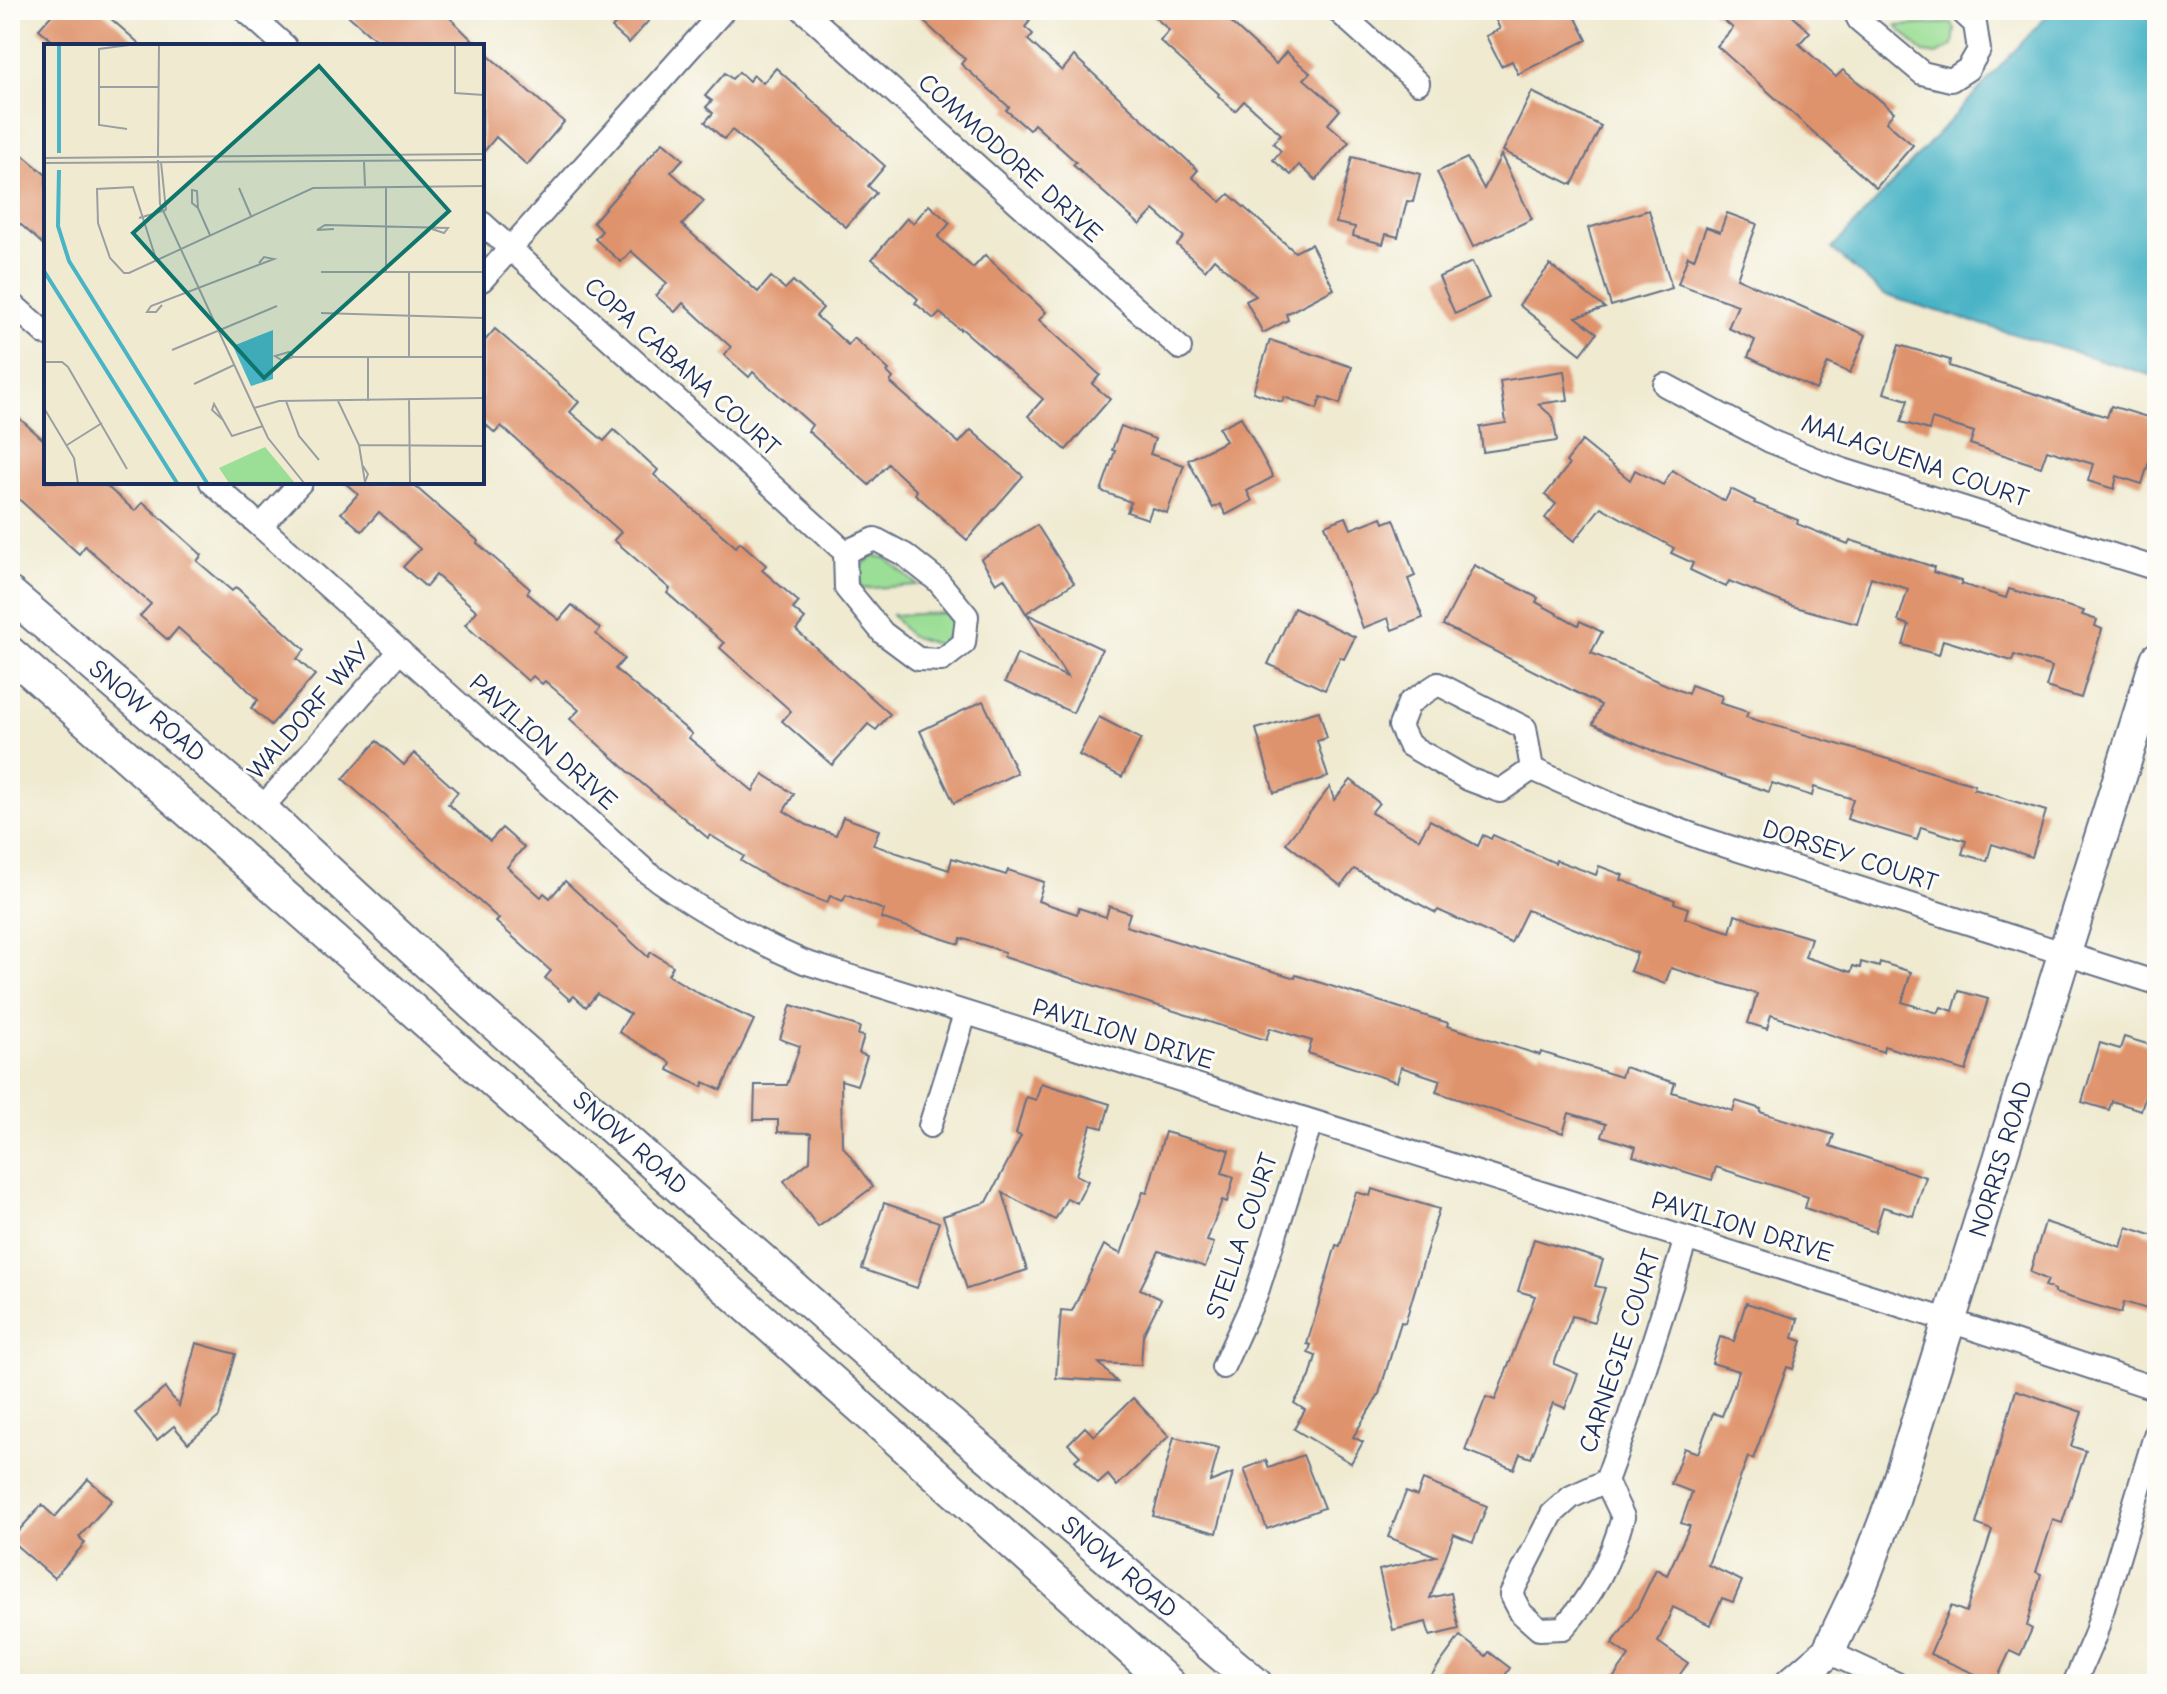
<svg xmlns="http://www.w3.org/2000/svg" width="2167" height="1694" font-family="'Comic Neue',sans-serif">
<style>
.green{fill:#9bde95;stroke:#5b867a;stroke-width:2}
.water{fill:#48b4c6;stroke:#327292;stroke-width:2}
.building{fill:#df936c}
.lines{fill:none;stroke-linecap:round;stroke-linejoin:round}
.street-casing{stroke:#657086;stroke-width:26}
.secondary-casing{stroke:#657086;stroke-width:36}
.street{stroke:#fff;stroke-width:22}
.secondary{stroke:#fff;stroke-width:32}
.labels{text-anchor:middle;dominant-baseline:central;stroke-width:6;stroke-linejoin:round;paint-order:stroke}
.street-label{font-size:26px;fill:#1b2f5e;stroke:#fdfcf7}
.inset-river{fill:none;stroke:#48b4c6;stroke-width:4}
.inset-road{fill:none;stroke:#9a9fa2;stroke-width:2}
.view{fill:#0f766e;fill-opacity:0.15;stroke:#0f766e;stroke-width:4}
.inset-edge{fill:none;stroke:#1b2f5e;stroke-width:4}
</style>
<rect width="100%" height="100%" fill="#fdfcf7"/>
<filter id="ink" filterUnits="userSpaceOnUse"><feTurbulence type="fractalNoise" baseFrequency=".0125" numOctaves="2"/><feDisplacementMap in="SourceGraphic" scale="16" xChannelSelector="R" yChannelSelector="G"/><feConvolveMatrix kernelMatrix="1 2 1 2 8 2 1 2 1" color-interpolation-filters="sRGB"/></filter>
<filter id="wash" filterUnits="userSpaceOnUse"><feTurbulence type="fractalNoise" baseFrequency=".006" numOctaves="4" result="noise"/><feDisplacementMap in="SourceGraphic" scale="32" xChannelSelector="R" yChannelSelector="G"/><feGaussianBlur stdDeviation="1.8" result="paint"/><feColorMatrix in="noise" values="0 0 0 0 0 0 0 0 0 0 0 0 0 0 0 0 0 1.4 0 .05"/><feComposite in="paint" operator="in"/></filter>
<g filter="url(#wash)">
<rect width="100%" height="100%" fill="#efead0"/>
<g class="green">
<path d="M1952,23L1955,30L1953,45L1936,55L1924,53L1896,26Z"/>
<path d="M874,556L886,558L917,585L860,589L859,567Z"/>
<path d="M945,613L951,622V633L939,645L910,636L892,615Z"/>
</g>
<path class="water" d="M2052,10H2157V377L1884,295L1832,249Z"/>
<g id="blocks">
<g class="building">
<path d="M56,10H101L142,46H58L39,29Z"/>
<path d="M342,10H442L478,46H383Z"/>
<path d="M627,10H658L629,43L612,28Z"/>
<path d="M911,10H1018L1030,21L1025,27L1033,34L1028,40L1062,71L1074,56L1198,170L1192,177L1221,202L1229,194L1295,252L1311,244L1334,289L1286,314L1288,320L1263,333L1246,301L1256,296L1214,259L1205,270L1177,245L1184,237L1154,210L1140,225L1073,165L1076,162L1034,124L1029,130L1006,110L1009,107L961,64L965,59Z"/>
<path d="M1147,10H1217L1276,64L1286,52L1310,73L1304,79L1340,110L1328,124L1349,142L1316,180L1299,165L1291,175L1273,160L1281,151L1273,143L1281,134L1244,101L1235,111L1218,96L1219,94L1160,41L1169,30Z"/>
<path d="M1491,10H1572L1587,40L1518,74L1512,61L1501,66L1486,36L1500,29Z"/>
<path d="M1712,10H1786L1810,32L1799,44L1836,77L1843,70L1874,95L1894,112L1886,122L1913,145L1876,188L1717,46L1733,28Z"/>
<path d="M482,50L564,122L527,165L496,137L482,154Z"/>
<path d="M776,68L885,166L868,186L876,193L846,227L732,130L724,139L705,122L713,113L706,107L712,101L705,96L725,73L732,79L739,72L749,81L754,75L763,83Z"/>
<path d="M1532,92L1601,126L1572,185L1503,151Z"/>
<path d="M663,142L683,159L671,172L704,201L682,225L758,292L771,277L785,289L793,281L823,308L816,316L848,345L854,338L889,370L887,372L893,378L890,382L959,443L971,430L1023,476L967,540L915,494L917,491L888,464L869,485L808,431L812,425L753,372L749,377L724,355L731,347L710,328L683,303L675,312L656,296L667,283L631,251L621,262L595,239L602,231L593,222Z"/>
<path d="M10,144L46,175V247L10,215Z"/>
<path d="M1501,155L1532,219L1473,247L1437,172L1467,158L1484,189Z"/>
<path d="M1352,157L1420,174L1413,202L1407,201L1398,237L1386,234L1383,244L1353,236L1355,227L1336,223Z"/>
<path d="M929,205L950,223L938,237L973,268L985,255L1046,312L1039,320L1100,375L1092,384L1110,399L1066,450L1028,416L1043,399L961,328L960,330L940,313L934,319L915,303L918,299L872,259L907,218L913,223Z"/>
<path d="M1649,210L1672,288L1611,306L1588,228Z"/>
<path d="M1727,213L1757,224L1737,278L1866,335L1850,373L1828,363L1816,390L1748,357L1755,340L1728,328L1738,305L1678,284L1688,256L1694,259L1706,227L1720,232Z"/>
<path d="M1472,262L1489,298L1455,314L1439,277Z"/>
<path d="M1550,265L1605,308L1576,317L1597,333L1581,354L1519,305Z"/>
<path d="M495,329L579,402L570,412L604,441L614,430L658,470L654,475L736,547L740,542L766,565L762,570L799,602L793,609L805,619L796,630L890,714L876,730L868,724L832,765L782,721L791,711L720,648L724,643L667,593L670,589L614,540L621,532L501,426L495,433L482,421V344Z"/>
<path d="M1270,340L1352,367L1340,404L1321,397L1317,409L1284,397L1282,402L1253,392Z"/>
<path d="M1899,345L1950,360L1949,366L2107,417L2111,406L2157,420V435L2142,484L2117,476L2114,489L2088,481L2093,464L2047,450L2041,467L1970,444L1974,432L1932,419L1929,430L1901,422L1908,400L1884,393Z"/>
<path d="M1564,371L1568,400L1538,404L1553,417L1557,441L1483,452L1480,427L1506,423L1500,381Z"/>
<path d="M10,410L46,442V482H102L135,511L143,502L202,555L197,561L232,591L236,587L305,650L297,659L315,675L271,725L251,708L258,700L239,681L178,628L168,640L140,616L151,604L85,546L79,554L10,491Z"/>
<path d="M1241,417L1273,477L1247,491L1252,501L1226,515L1220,504L1213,508L1188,460L1226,441L1219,428Z"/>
<path d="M1121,426L1155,439L1150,454L1184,465L1167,513L1152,508L1148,519L1127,512L1131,502L1101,491L1115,451L1112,450Z"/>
<path d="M1582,441L1630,480L1635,470L1663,485L1672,470L1725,501L1731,489L1755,501L1754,503L1798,520L1797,524L1848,544L1850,540L1934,567L1933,572L1961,581V584L2006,598L2009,589L2084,611L2082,615L2097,620L2095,626L2102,629L2081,698L2046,687L2052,667L2014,655L2012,661L1943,640L1939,655L1903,645L1909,625L1898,621L1908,589L1871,577L1857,624L1792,606L1729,581L1726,587L1690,570L1693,563L1671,553L1674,548L1601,507L1574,541L1545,518L1556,504L1545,495L1569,465L1566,462Z"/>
<path d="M344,482H410L478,541L477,543L530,589L527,593L559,620L572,605L600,629L596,634L624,659L615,669L692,734L689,738L753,791L763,774L794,794L784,811L807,825L836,835L843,817L879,830L873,845L949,870L952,858L1006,875L1008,870L1044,882L1038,901L1077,914L1079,908L1106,917L1109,906L1130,913L1126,926L1295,978L1296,975L1448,1023L1447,1026L1540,1055L1541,1052L1621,1077L1624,1067L1675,1083L1672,1092L1733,1111L1736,1101L1761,1109L1760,1112L1834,1135L1830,1146L1926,1177L1913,1216L1883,1207L1875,1232L1805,1208L1808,1197L1716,1167L1712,1180L1633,1156L1636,1147L1602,1136L1606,1124L1569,1113L1563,1133L1436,1092L1440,1080L1401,1067L1397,1082L1308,1053L1312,1041L1270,1028L1266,1040L1004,957L1005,952L961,938L959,944L922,932L881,918L884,910L846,895L843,901L830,896L827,903L781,885L741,861L744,856L710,835L708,838L639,781L570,719L579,710L545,681L542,684L533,676L528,681L465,625L477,611L436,575L426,587L403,567L420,549L379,512L362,531L341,513L358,494Z"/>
<path d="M1346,517L1351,529L1382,517L1384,523L1394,519L1415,576L1408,579L1423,618L1392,630L1388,618L1363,628L1325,525Z"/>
<path d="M1037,525L1074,583L1026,613L1004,578L996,583L981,559Z"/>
<path d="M1474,565L1538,598L1536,602L1578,625L1580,621L1602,632L1591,653L1688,694L1691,685L1722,696L1720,703L1748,712L1746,717L1975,785L1974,789L2046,811L2032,857L1992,844L1987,861L1962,854L1966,841L1921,827L1917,840L1847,819L1853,799L1814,787L1812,796L1772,783L1769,792L1667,757L1593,724L1601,705L1443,625Z"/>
<path d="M1294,608L1355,637L1344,659L1340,657L1325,690L1268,664Z"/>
<path d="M1027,614L1102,649L1073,713L1005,682L1017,654L1067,677Z"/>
<path d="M983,701L1017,773L954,803L920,731Z"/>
<path d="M1319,711L1327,738L1317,741L1328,777L1274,793L1256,729Z"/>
<path d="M1099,717L1141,739L1122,777L1079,755Z"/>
<path d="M377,741L404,765L414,753L458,792L448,804L490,841L502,828L524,847L507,867L541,897L544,893L550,898L565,881L648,957L651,952L673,966L668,975L700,994L754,1020L721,1090L704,1082L702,1087L668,1070L671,1063L619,1032L630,1014L597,994L586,1007L574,996L570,1000L545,978L551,971L496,922L499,919L343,779Z"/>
<path d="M1351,780L1379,803L1371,813L1419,839L1430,820L1478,846L1483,835L1491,839L1493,835L1555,863L1556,860L1596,875L1599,866L1623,875L1621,880L1675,900L1674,903L1688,908L1685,918L1730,932L1735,915L1811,938L1805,957L1851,972L1853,966L1860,968L1861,962L1879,967L1880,962L1911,972L1902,1002L1938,1013L1941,1007L1953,1011L1959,991L1988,999L1966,1071L1884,1046L1883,1052L1771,1015L1767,1029L1748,1023L1757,994L1671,968L1665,984L1630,971L1637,953L1527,910L1511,943L1438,910L1436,913L1354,869L1341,886L1286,843L1330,787L1334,800Z"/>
<path d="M791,1005L860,1027L858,1035L864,1036L859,1053L867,1056L857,1085L841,1080L842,1145L873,1187L818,1227L784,1181L810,1161L811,1133L778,1132V1120H754L755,1085H787L800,1046L780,1039Z"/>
<path d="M2124,1037L2157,1047V1058L2141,1110L2112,1101L2109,1110L2082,1102L2100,1043L2120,1049Z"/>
<path d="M1041,1083L1110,1104L1103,1128L1091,1125L1076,1175L1088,1181L1077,1203L1067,1198L1055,1220L1003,1193L1027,1270L967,1289L943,1216L987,1202L1021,1136L1016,1134L1026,1097L1036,1100Z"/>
<path d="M1165,1132L1229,1150L1222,1173L1234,1177L1227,1202L1222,1200L1207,1241L1214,1243L1205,1267L1159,1251L1140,1289L1161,1299L1143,1335L1141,1365L1099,1363L1117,1382L1056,1378L1061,1310L1072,1311L1104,1245L1121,1254L1143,1192L1147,1193Z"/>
<path d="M1372,1189L1439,1209L1405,1323L1401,1322L1379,1394L1353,1437L1363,1442L1351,1463L1294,1429L1305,1410L1294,1403L1310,1377L1316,1356L1308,1353L1311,1345L1307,1344L1336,1245L1340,1246L1356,1192L1370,1196Z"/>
<path d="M884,1203L939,1222L917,1288L862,1269Z"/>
<path d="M2045,1222L2121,1247L2127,1227L2157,1237V1312L2124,1302L2121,1313L2055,1293V1290L2045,1286L2048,1280L2030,1272Z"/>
<path d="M1534,1239L1603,1260L1595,1286L1605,1288L1594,1322L1572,1316L1554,1364L1578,1374L1565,1408L1553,1403L1531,1458L1520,1454L1514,1469L1465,1450L1486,1397L1495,1400L1535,1296L1518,1291Z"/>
<path d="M1746,1303L1798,1319L1793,1338L1802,1341L1793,1369L1787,1367L1753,1459L1748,1457L1708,1565L1742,1581L1733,1602L1722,1598L1710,1625L1673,1607L1658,1642L1688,1663L1673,1684H1609L1629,1656L1612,1644L1638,1607L1656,1569L1667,1575L1690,1526L1681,1523L1692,1492L1671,1484L1684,1448L1698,1453L1713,1413L1722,1416L1739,1371L1712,1363L1720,1337L1734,1341Z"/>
<path d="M196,1343L236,1354L219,1417L188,1443L174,1426L157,1440L135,1413L165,1388L179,1406Z"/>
<path d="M2016,1390L2082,1412L2071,1446L2086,1451L2062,1523L2053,1520L2036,1572L2041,1574L2027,1626L2032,1629L2020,1656L2010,1651L1995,1683L1930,1654L1951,1606L1966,1612L1992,1530L1976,1524Z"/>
<path d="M1133,1398L1169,1436L1117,1486L1108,1475L1098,1484L1075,1460L1080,1456L1068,1444L1085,1427L1094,1436Z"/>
<path d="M1174,1437L1219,1448L1210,1482L1233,1473L1217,1533L1153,1516Z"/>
<path d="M1303,1455L1324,1508L1267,1529L1244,1469L1266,1460L1269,1468Z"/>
<path d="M88,1479L112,1500L79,1537L85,1543L54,1578L10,1540L42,1505L55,1517Z"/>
<path d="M1423,1480L1487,1506L1473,1542L1454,1534L1430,1598L1451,1593L1459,1629L1430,1636L1426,1622L1393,1630L1379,1570L1436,1556L1388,1537L1406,1492L1417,1496Z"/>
<path d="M1460,1636L1486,1656L1489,1652L1510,1668L1499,1684H1425Z"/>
</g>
</g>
</g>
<g filter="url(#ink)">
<use href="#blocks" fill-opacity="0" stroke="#657086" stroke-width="2"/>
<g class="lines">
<g class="street-casing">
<g id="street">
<path d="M245,10L285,46"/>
<path d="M803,10L1180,348"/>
<path d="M1337,10L1418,83"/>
<path d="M1854,10L1859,20L1922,73L1951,80L1968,69L1979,50L1975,24L1960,10"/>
<path d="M482,223L845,552L846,588L883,633L918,659L942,660L964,643L967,616L938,581L905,555L875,539L845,552"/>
<path d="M482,280L724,10"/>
<path d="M10,302L46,334"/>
<path d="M1665,385L1770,441L1840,469L2157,569"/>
<path d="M211,482L648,873C699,910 746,937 804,962L1950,1321L2157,1389"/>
<path d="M261,526L301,482"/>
<path d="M1438,684L1525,728L1532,769L1500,791L1468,779L1409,745L1400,726L1409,703Z"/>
<path d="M1532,769L1615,806L1701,838L2157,983"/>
<path d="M261,809L400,651"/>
<path d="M930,1126L965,1014"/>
<path d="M1223,1367L1256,1295L1311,1122"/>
<path d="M1606,1481L1623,1517C1611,1560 1593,1595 1563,1628L1539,1629L1521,1613L1511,1594L1552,1514L1571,1497L1606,1481L1629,1418L1686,1239"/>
<path d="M1828,1652L1897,1684"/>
<path d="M2074,1684L2095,1635L2157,1429"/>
</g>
</g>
<g class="secondary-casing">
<g id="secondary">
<path d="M10,594L261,809L473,1005L873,1358L1256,1684"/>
<path d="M10,653L889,1432L1169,1684"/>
<path d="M1791,1684L1828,1652L1863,1579L1892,1503L2157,659"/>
</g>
</g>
<use href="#street" class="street"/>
<use href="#secondary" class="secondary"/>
</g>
</g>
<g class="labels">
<g class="street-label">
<text transform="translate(1010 158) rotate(42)">COMMODORE DRIVE</text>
<text transform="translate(682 367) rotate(42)">COPA CABANA COURT</text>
<text transform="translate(1915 461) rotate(19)">MALAGUENA COURT</text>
<text transform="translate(147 711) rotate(40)">SNOW ROAD</text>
<text transform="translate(309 711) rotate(-49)">WALDORF WAY</text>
<text transform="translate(543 742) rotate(42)">PAVILION DRIVE</text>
<text transform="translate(1850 856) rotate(18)">DORSEY COURT</text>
<text transform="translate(1123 1034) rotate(17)">PAVILION DRIVE</text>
<text transform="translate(630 1143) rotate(41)">SNOW ROAD</text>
<text transform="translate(2001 1159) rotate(-73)">NORRIS ROAD</text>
<text transform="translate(1742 1227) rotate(17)">PAVILION DRIVE</text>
<text transform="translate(1242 1236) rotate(-71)">STELLA COURT</text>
<text transform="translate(1620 1351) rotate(-72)">CARNEGIE COURT</text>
<text transform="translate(1119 1567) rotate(40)">SNOW ROAD</text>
</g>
</g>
<g transform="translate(44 44)">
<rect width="440" height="440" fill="#efead0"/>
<path d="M221,403L251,439H185L175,424Z" fill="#9bde95"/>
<path d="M229,286V335L207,342L189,302Z" fill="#48b4c6"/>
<path class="inset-river" d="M15,1V109M15,126L14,182L25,217L163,439M0,227L133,439"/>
<path class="inset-road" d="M411,1V49L440,51M54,43H114M83,85L55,81V5L85,1M114,113L115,1M0,114L440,110M114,116L116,160L224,394L260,439M117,118L122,166M320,118L321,142M0,119L440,116M342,142V228M195,144L207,172M154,164L148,159V146L153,147L154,164L166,191M95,174L122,166M290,185L273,186L281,181L404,184L400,189L388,185M112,215L89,143L53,145L54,179L66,214L80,229H85L269,144L440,142M277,228H440M365,228V313M118,261L112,268H103L107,262L230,215L220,213L215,219M277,269L440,274M128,306L233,262M324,312V357M249,313L245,308L231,312L239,317L249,313H440M0,318H18L24,323L83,425M150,340L190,321M365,354L366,439M242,357L255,392L275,416M294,357L315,401L321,438L324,430L319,422M0,364L30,414L34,439M210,364L235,357L440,354M179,376L168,366L170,360L188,392L219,382M23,401L58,379M315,401L440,402"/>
<path class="view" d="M275,22L405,167L220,334L89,189Z"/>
<rect width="440" height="440" class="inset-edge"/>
</g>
<rect width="2167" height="1694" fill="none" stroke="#fdfcf7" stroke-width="40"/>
</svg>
